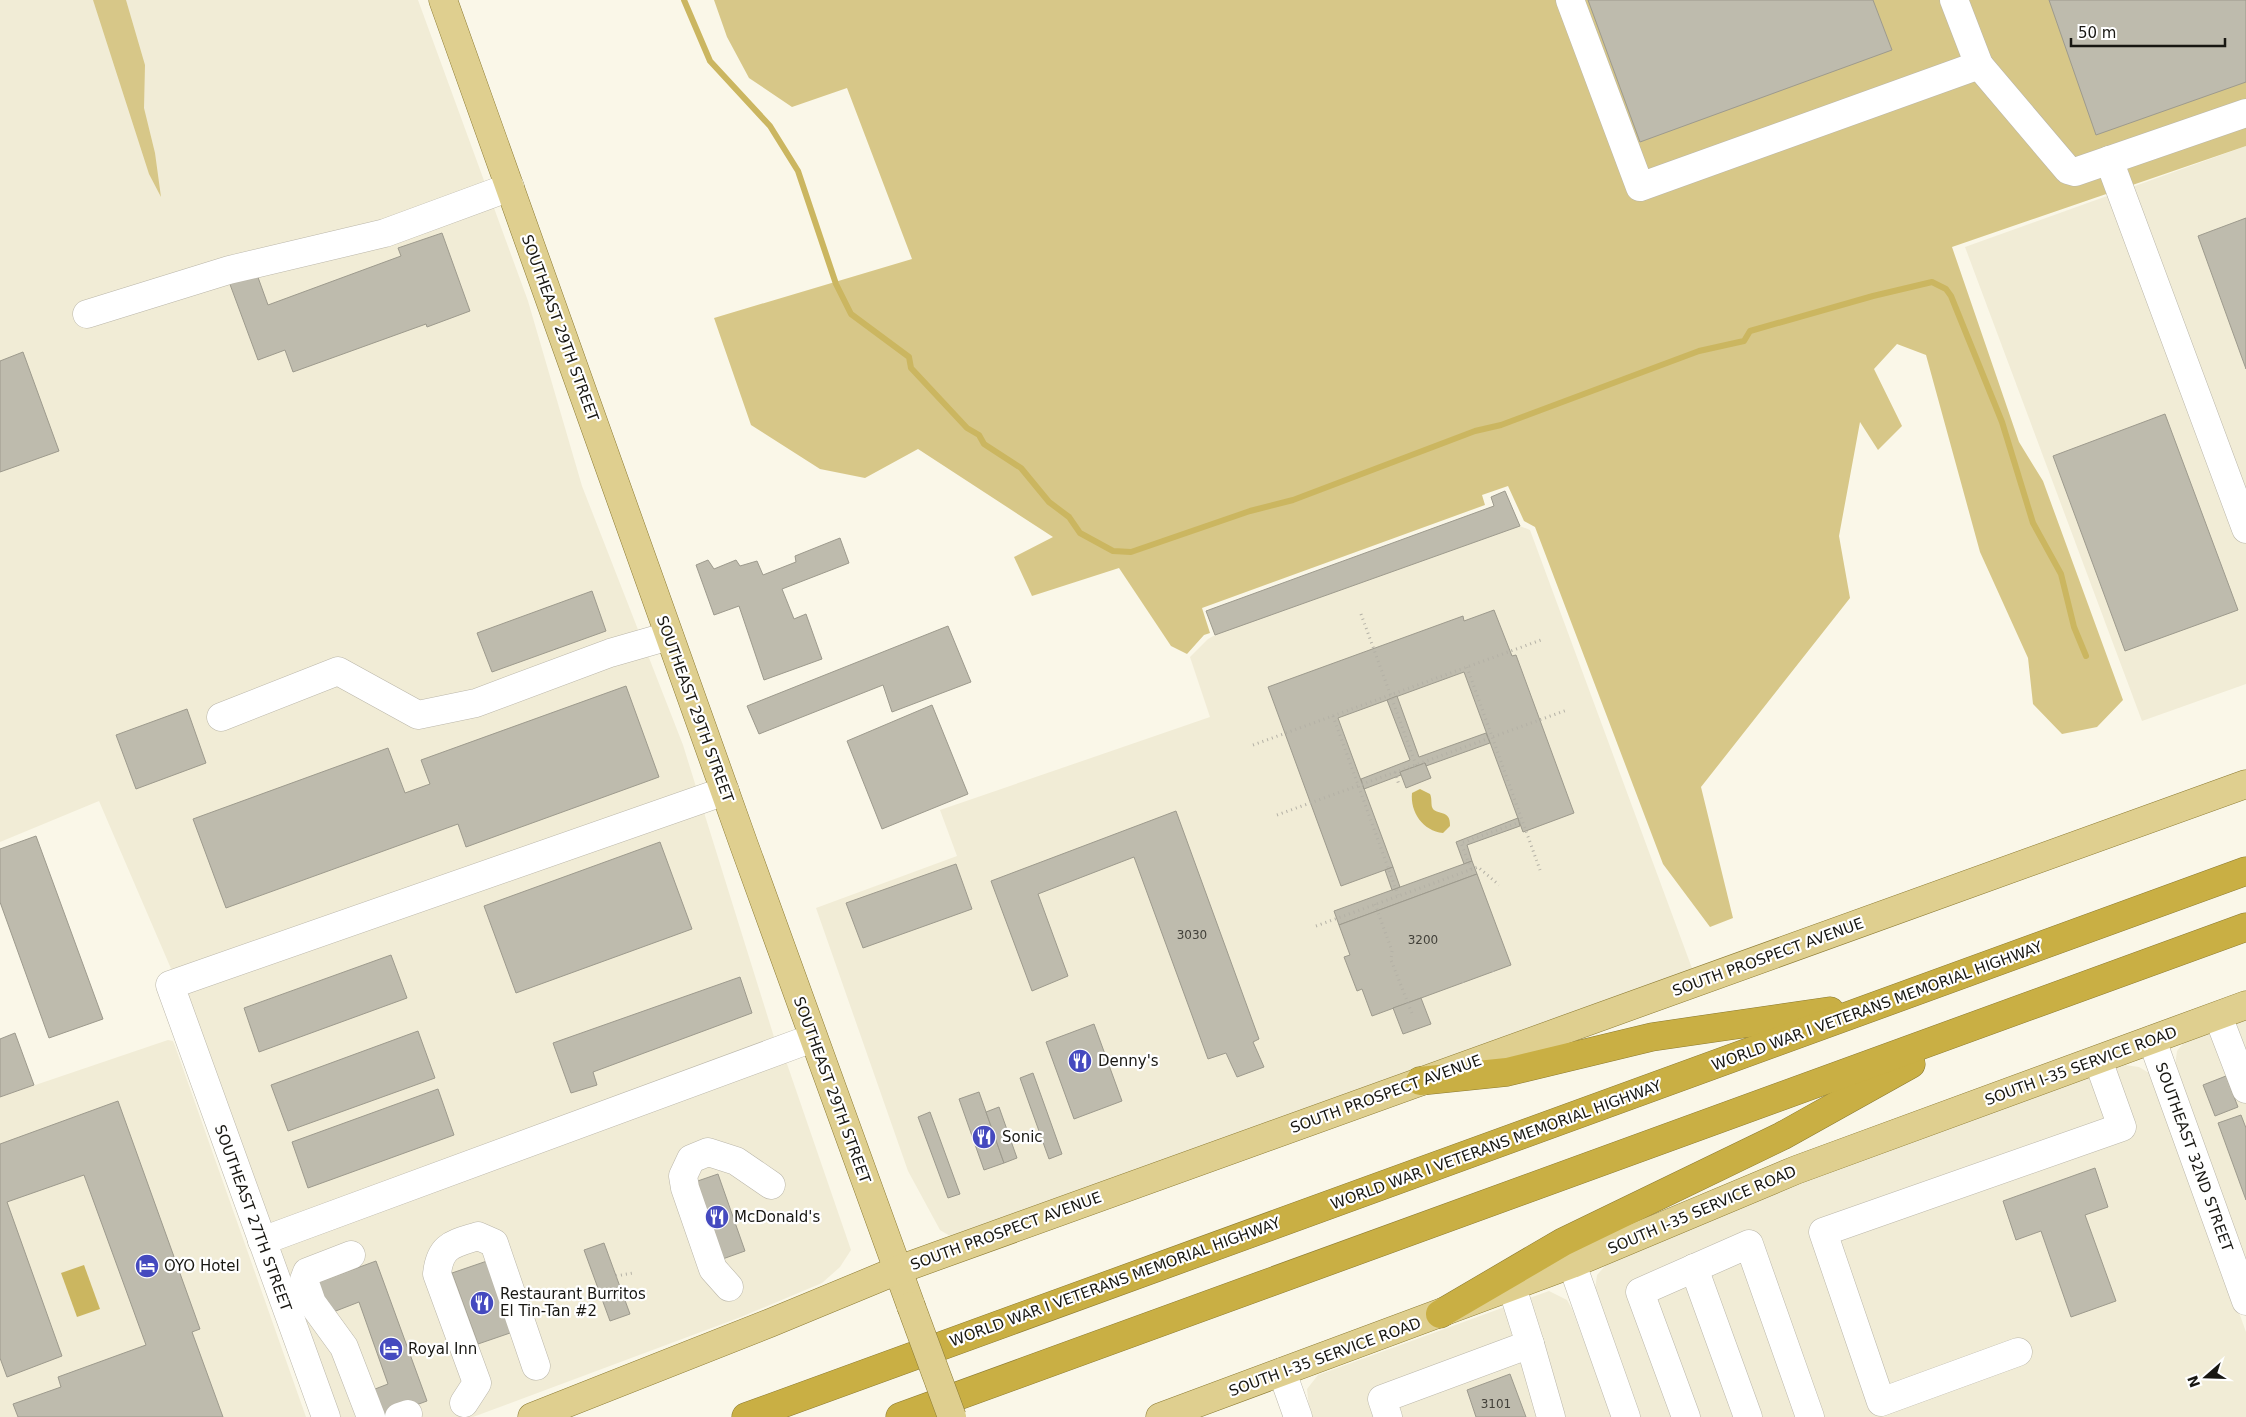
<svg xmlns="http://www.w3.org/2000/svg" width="2246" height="1417" font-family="'DejaVu Sans',sans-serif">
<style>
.built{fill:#f1ecd6}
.green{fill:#d7c788}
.water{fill:#cbb660}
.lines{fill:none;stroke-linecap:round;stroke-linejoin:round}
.stream{stroke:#cbb660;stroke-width:6}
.building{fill:#bebbad;stroke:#9d9a8d}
.minor-casing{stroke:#bab6a9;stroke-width:29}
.major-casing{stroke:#8b7a32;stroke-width:29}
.highway-casing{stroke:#8b7a32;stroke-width:29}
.path{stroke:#b4b1a6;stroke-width:3;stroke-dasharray:1 4;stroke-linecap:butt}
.minor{stroke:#fff;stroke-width:28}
.major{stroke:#dfcf8f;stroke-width:28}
.highway{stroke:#c9af44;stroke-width:28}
.major-bridge-casing{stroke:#8b7a32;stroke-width:29;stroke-linecap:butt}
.major-bridge{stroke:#dfcf8f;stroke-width:28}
.labels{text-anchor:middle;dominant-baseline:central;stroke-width:4.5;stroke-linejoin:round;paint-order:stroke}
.number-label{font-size:12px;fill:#424039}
.street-label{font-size:15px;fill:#181712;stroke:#fff}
.poi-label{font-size:15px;fill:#181712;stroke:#fff;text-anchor:start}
</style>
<rect width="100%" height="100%" fill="#faf7e8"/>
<g class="built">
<path d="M0,0H418L528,301L582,486L683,745L774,1037L726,1059L269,1227L218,1078L99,801L0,842Z"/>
<path d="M2246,146V684L2142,721L1965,247Z"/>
<path d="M1505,491L1520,526L1530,530L1693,971L950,1236L940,1230L908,1171L816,908L957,856L940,810L1210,717L1190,657L1208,639L1215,635L1206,611L1494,506L1491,497Z"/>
<path d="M2246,1019V1265L2175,1066L2177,1051L2185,1041Z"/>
<path d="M168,1040L173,1041L175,1046L306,1417H0V1097Z"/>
<path d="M786,1061L851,1250L840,1267L822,1283L741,1317L473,1417H338L275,1251Z"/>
<path d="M2125,1065L2139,1067L2154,1076L2246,1332V1417H1640L1595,1290L1597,1275L1605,1266L1663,1238L1784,1189Z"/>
<path d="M1549,1291L1567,1300L1572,1309L1612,1417H1310L1307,1389L1318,1375Z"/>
</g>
<g class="green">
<path d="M93,0H126L145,65L144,108L155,153L161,197L149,174Z"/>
<path d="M714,0H2246V146L1952,247L2019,442L2043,481L2123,700L2097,727L2062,734L2033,704L2028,658L1980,552L1926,355L1897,344L1874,369L1902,426L1878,450L1860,422L1839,536L1850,598L1701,787L1733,918L1710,927L1663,864L1535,527L1524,521L1508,486L1482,495L1485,505L1202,608L1210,633L1204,635L1187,654L1171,646L1119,568L1032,596L1014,557L1053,537L918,449L865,478L820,469L751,425L714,318L912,259L847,88L792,107L749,78L727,37Z"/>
</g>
<g class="water">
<path d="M1420,789L1430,794C1432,798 1431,803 1432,807C1435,816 1451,808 1450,826L1443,833C1423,831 1410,812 1412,793Z"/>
<path d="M84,1265L100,1309L77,1317L61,1273Z"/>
</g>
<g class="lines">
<path class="stream" d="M684,0L710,61L770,126L798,171L836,284L851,314L909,357L911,368L967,428L979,435L984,444L1021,468L1049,502L1069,517L1080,533L1113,551L1131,552L1250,511L1293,500L1475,431L1501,425L1699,351L1744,341L1750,331L1873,296L1932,282L1946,289L1951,296L2002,422L2033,523L2061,574L2074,627L2086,656"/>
</g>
<g class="building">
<path d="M1588,0H1873L1892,50L1640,142Z"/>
<path d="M2049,0H2246V82L2096,135Z"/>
<path d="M2246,218V369L2198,236Z"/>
<path d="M442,233L470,311L427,327L426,324L293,372L285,350L258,360L228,279L255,269L268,305L401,256L398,248Z"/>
<path d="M23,352L59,451L0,472V361Z"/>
<path d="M2165,414L2238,610L2125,651L2053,456Z"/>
<path d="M1505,491L1520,526L1215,635L1206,611L1494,506L1491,497Z"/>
<path d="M840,538L849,563L782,589L794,619L806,614L822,659L764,680L739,606L714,615L696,565L708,560L714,569L736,560L740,566L757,561L763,575L796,562L795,556Z"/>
<path d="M592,591L606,631L492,672L477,633Z"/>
<path d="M1494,610L1512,656L1516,655L1574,813L1523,832L1464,672L1338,718L1393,867L1341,886L1268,687L1463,616L1464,621Z"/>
<path d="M948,626L971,682L892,712L883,685L759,734L747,706Z"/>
<path d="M626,686L659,777L466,847L458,824L226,908L193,819L388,748L405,793L430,784L421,760Z"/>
<path d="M1397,696L1419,757L1486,733L1490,743L1426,766L1425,763L1400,772L1401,775L1364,789L1361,779L1410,760L1387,700Z"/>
<path d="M932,705L968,794L882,829L847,741Z"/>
<path d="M187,709L206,763L136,789L116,735Z"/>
<path d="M1425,763L1431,778L1406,788L1400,772Z"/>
<path d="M1176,811L1259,1039L1253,1042L1264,1067L1237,1077L1226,1053L1208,1059L1134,857L1038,894L1068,976L1032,991L991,881Z"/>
<path d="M1518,818L1520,826L1467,845L1472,861L1464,864L1456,842Z"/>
<path d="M36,836L103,1019L49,1038L0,902V849Z"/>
<path d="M660,842L692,929L516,993L484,906Z"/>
<path d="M1472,861L1477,874L1339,925L1334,911Z"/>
<path d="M956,864L972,909L863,948L846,903Z"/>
<path d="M1393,867L1400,887L1392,890L1385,870Z"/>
<path d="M1477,874L1511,965L1372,1016L1362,989L1357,991L1344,957L1350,955L1339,925Z"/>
<path d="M391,955L407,998L259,1052L244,1008Z"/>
<path d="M740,977L752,1013L593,1072L597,1085L571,1093L553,1043Z"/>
<path d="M1421,998L1431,1024L1403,1034L1393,1008Z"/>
<path d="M1094,1024L1122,1101L1074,1119L1046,1042Z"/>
<path d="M418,1031L435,1078L288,1131L271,1085Z"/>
<path d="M15,1033L34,1085L0,1097V1039Z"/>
<path d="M1033,1073L1062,1154L1049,1159L1020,1078Z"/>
<path d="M2226,1076L2238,1107L2215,1116L2203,1085Z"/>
<path d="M438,1089L454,1135L308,1188L292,1142Z"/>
<path d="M979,1092L1004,1163L984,1170L959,1099Z"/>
<path d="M118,1101L200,1329L192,1332L223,1417H18L13,1404L61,1387L58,1377L146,1345L84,1175L7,1202L62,1356L7,1377L0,1358V1144Z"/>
<path d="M999,1107L1017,1158L1004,1163L986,1112Z"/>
<path d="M930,1112L960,1194L948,1198L918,1117Z"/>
<path d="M2241,1115L2246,1128V1200L2218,1123Z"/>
<path d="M2095,1168L2108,1207L2085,1215L2116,1301L2071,1317L2041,1231L2016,1240L2003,1201Z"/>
<path d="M718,1174L745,1251L717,1261L689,1184Z"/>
<path d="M604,1243L630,1314L610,1321L584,1250Z"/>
<path d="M376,1261L427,1401L383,1417L370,1391L388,1384L359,1302L328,1314L316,1283Z"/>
<path d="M487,1261L513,1332L478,1344L452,1273Z"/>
<path d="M1510,1374L1526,1417H1476L1467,1390Z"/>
</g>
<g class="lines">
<g class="minor-casing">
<g id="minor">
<path d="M1570,0L1640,187L1979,65L2068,170L2075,172L2246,113"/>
<path d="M1954,0L1979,65"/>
<path d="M2109,160L2246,529"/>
<path d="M87,314L229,270L385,233L510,187"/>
<path d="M221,717L338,671L418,715L476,703L610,653L669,636"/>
<path d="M2218,1016L2246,1089"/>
<path d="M2152,1040L2246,1301"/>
<path d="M262,1241L813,1038"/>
<path d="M351,1255L307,1272L304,1280L312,1303L344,1347L371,1417"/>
<path d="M1572,1264L1626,1417"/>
<path d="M1694,1268L1748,1417"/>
<path d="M729,1287L713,1269L685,1188L683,1176L691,1159L708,1152L736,1161L771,1185"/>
<path d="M1530,1344L1551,1417"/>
<path d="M2018,1352L1881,1402L1823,1232L2122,1127L2098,1060"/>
<path d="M1282,1372L1298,1417"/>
<path d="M464,1403L477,1383L437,1274C440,1245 453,1244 478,1236L494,1243L536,1366"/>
<path d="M326,1417L170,985L725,791"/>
<path d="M399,1417L408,1414"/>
<path d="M1388,1417L1382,1399L1530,1344L1512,1287"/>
<path d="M1686,1417L1640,1292L1749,1244L1810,1417"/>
</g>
</g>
<g class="major-casing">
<g id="major">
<path d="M443,0L744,845L911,1306"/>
<path d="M532,1417L770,1323L898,1270L2246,784"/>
<path d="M1160,1417L1572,1264L1796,1170L2246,1005"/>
</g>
</g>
<g class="highway-casing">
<g id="highway">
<path d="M1420,1081L1507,1072L1652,1037L1830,1011"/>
<path d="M1440,1314L1563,1242L1782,1136L1911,1064"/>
<path d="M746,1417L2246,871"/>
<path d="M900,1417L2246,927"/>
</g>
</g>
<g class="path">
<path d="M1361,614L1416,765"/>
<path d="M1467,667L1540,870"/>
<path d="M1333,716L1398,895"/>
<path d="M1253,745L1541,640"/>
<path d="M1395,772L1399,785"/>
<path d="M1277,815L1567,710"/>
<path d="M1471,869L1461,843L1523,821"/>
<path d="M1375,904L1392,951L1391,960L1413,1016"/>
<path d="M1316,926L1478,867L1499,885"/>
<path d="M1493,971L1494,975"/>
<path d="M1463,982L1464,986"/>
<path d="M616,1276L633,1273"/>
</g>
<use href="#minor" class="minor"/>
<use href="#major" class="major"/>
<use href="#highway" class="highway"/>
<g class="major-bridge-casing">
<path id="major-bridge" d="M911,1306L952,1417"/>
</g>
<use href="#major-bridge" class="major-bridge"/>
</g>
<defs>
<g id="restaurant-disc" transform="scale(1.25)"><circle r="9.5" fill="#454abf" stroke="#fff"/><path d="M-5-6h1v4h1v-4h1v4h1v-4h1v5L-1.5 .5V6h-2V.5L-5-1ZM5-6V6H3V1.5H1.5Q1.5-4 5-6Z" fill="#fff"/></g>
<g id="hotel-disc" transform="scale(1.25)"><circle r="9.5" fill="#454abf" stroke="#fff"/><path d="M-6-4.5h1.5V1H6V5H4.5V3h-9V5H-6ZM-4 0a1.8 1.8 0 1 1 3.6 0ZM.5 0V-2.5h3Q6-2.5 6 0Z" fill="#fff"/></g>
</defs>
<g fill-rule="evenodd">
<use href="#restaurant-disc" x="1080" y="1061"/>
<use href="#restaurant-disc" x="984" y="1137"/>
<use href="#restaurant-disc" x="717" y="1217"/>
<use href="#hotel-disc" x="147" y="1266"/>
<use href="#restaurant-disc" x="482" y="1303"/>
<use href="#hotel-disc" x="391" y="1349"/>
</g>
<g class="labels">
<g class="number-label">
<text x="1192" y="935">3030</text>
<text x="1423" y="940">3200</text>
<text x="1496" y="1404">3101</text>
</g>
<g class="street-label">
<text transform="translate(560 328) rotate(70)">SOUTHEAST 29TH STREET</text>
<text transform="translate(695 709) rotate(70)">SOUTHEAST 29TH STREET</text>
<text transform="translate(1768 957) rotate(-20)">SOUTH PROSPECT AVENUE</text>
<text transform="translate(1877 1006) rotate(-20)">WORLD WAR I VETERANS MEMORIAL HIGHWAY</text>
<text transform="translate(2081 1066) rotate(-20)">SOUTH I-35 SERVICE ROAD</text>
<text transform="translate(832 1090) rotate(70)">SOUTHEAST 29TH STREET</text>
<text transform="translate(1386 1094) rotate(-20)">SOUTH PROSPECT AVENUE</text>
<text transform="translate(1496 1145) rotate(-20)">WORLD WAR I VETERANS MEMORIAL HIGHWAY</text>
<text transform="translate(2194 1157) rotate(70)">SOUTHEAST 32ND STREET</text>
<text transform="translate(1702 1210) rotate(-23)">SOUTH I-35 SERVICE ROAD</text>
<text transform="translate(253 1218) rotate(70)">SOUTHEAST 27TH STREET</text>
<text transform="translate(1006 1231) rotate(-20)">SOUTH PROSPECT AVENUE</text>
<text transform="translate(1115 1282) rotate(-20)">WORLD WAR I VETERANS MEMORIAL HIGHWAY</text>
<text transform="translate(1325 1357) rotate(-20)">SOUTH I-35 SERVICE ROAD</text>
</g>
<g class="poi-label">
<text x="1098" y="1061">Denny's</text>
<text x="1002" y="1137">Sonic</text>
<text x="734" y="1217">McDonald's</text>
<text x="164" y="1266">OYO Hotel</text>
<text x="500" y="1294">Restaurant Burritos<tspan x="500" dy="17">El Tin-Tan #2</tspan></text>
<text x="408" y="1349">Royal Inn</text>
</g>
</g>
<g transform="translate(2206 1377) rotate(250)" stroke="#ffffff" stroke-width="4" paint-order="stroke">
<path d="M0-4L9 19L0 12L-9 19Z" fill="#181712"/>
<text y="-8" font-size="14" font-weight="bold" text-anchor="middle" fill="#181712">N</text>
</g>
<path d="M2071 38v8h154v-8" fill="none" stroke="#181712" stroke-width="2.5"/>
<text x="2078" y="38" font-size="15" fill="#181712" stroke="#ffffff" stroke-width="4" paint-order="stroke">50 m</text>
</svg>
